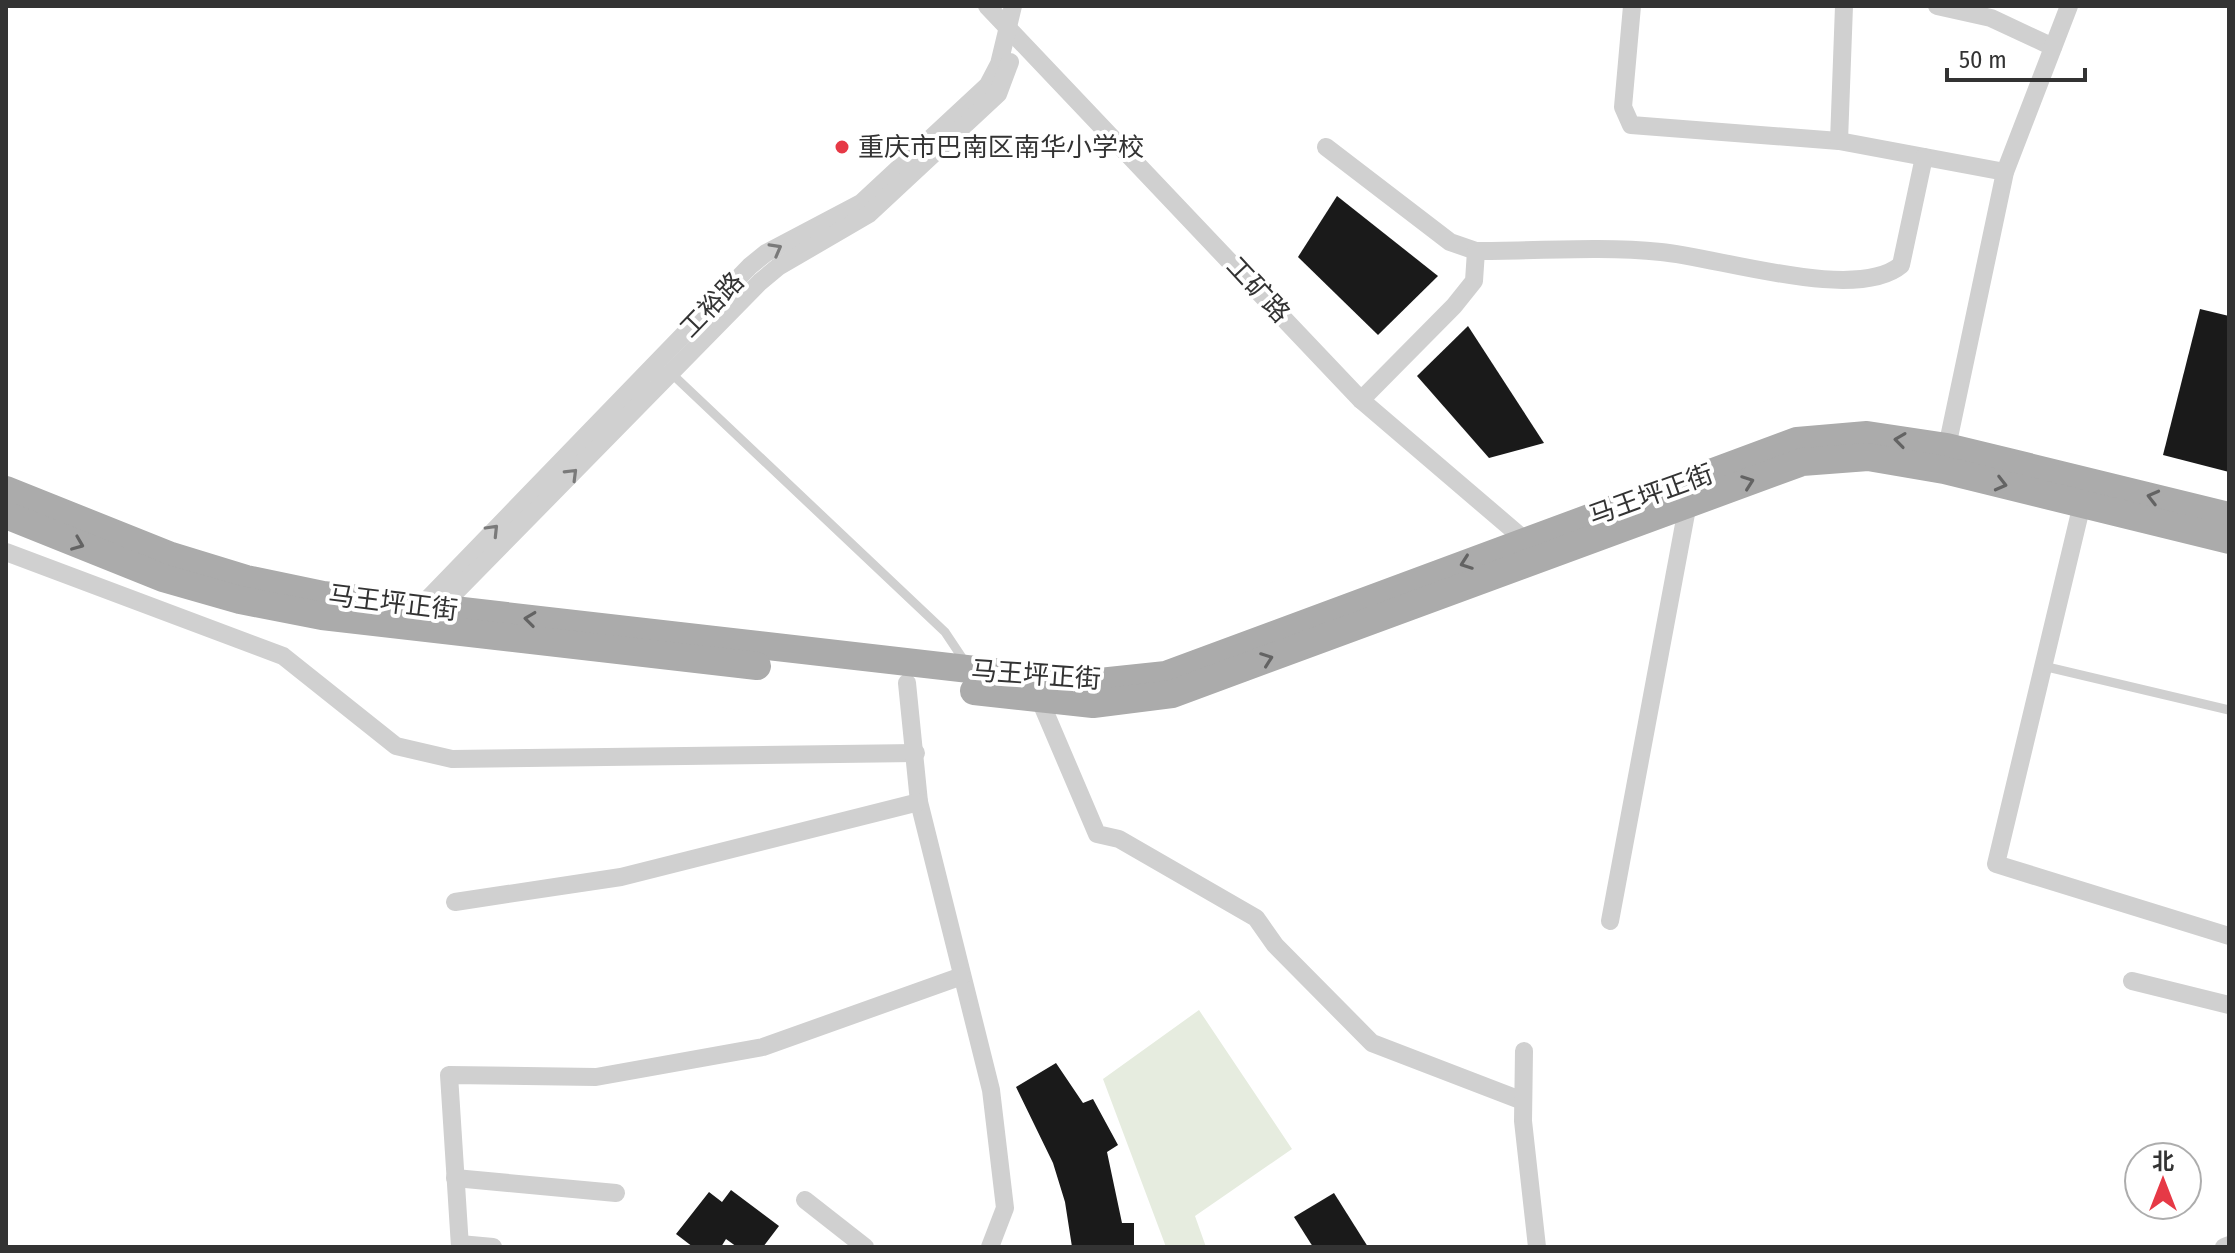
<svg xmlns="http://www.w3.org/2000/svg" width="2235" height="1253" font-family="'Fira Sans Condensed','Noto Sans SC',sans-serif">
<style>
.green{fill:#e6ecdf}
.building{fill:#1a1a1a}
.lines{fill:none;stroke-linecap:round;stroke-linejoin:round}
.lane{stroke:#d0d0d0;stroke-width:9}
.street{stroke:#d0d0d0;stroke-width:18}
.primary{stroke:#ababab;stroke-width:28}
.oneway{stroke:#7a7a7a}
.oneway2{stroke:#636363}
.poi-dot{fill:#e63946;stroke:#fff;stroke-width:3}
.labels{text-anchor:middle;dominant-baseline:central;stroke-width:8;stroke-linejoin:round;paint-order:stroke}
.poi-label{font-size:26px;fill:#333;stroke:#fff;text-anchor:start}
.street-label{font-size:26px;fill:#333;stroke:#fff}
</style>
<rect width="100%" height="100%" fill="#fff"/>
<path class="green" d="M1199,1010L1292,1149L1195,1216L1206,1247H1166L1103,1079Z"/>
<g class="building">
<path d="M1337,196L1438,276L1378,335L1298,257Z"/>
<path d="M2200,309L2229,316V472L2163,455Z"/>
<path d="M1468,326L1544,443L1489,458L1417,376Z"/>
<path d="M1056,1063L1083,1103L1093,1099L1118,1145L1107,1152L1122,1223H1134V1247H1072L1065,1202L1053,1163L1016,1087Z"/>
<path d="M731,1190L779,1226L763,1247H737L726,1239L721,1247H693L676,1234L709,1192L722,1202Z"/>
<path d="M1334,1193L1368,1247H1313L1294,1217Z"/>
</g>
<g class="lines">
<g class="lane">
<path d="M672,374L945,632L965,662"/>
<path d="M2043,666L2229,710"/>
</g>
<g class="street">
<path d="M987,6L1361,400L1533,547"/>
<path d="M1632,6L1623,107L1631,125L1839,141L2005,172"/>
<path d="M1937,6L1991,18L2053,47"/>
<path d="M1839,141L1844,6"/>
<path d="M1326,147L1450,242L1476,251C1537,251 1601,246 1661,252C1718,257 1856,303 1901,265L1924,157"/>
<path d="M1361,400L1454,306L1474,281L1476,251"/>
<path d="M1947,447L2005,172L2069,6"/>
<path d="M2082,504L1996,864L2229,936"/>
<path d="M6,552L283,656L396,746L452,759L916,753"/>
<path d="M420,607L750,266L766,253L861,203L988,85L999,64L1013,6"/>
<path d="M439,609L760,282L778,267L869,214L998,94L1010,62"/>
<path d="M907,683L919,802L991,1090L1005,1208L990,1247"/>
<path d="M1039,698L1097,834L1119,839L1256,918L1275,945L1372,1043L1523,1101"/>
<path d="M455,902L621,877L919,802"/>
<path d="M1610,921L1688,503"/>
<path d="M2132,981L2229,1005"/>
<path d="M1524,1051L1523,1121L1537,1247"/>
<path d="M455,1178L616,1193"/>
<path d="M805,1200L865,1247"/>
<path d="M460,1244L493,1247"/>
<path d="M460,1247L449,1075L596,1077L763,1047L962,976"/>
<path d="M2224,1247L2229,1245"/>
</g>
<g class="primary">
<path d="M6,490L171,556L246,579L323,595L1090,683L1166,675L1797,441L1867,435L1947,447L2229,516"/>
<path d="M6,515L163,578L240,600L322,616L757,666"/>
<path d="M974,691L1093,704L1172,694L1802,462L1868,457L1944,470L2229,540"/>
</g>
</g>
<defs><path id="oneway-chevron" d="M-2-3.5L2.5 0L-2 3.5" fill="none" stroke-width="1.6" stroke-linecap="round" stroke-linejoin="round" transform="scale(2)"/></defs>
<g class="oneway">
<use href="#oneway-chevron" transform="translate(776 249) rotate(-29)"/>
<use href="#oneway-chevron" transform="translate(572 474) rotate(-45)"/>
<use href="#oneway-chevron" transform="translate(493 530) rotate(-46)"/>
</g>
<g class="oneway2">
<use href="#oneway-chevron" transform="translate(1900 440) rotate(-172)"/>
<use href="#oneway-chevron" transform="translate(1748 482) rotate(-20)"/>
<use href="#oneway-chevron" transform="translate(2001 484) rotate(14)"/>
<use href="#oneway-chevron" transform="translate(2153 497) rotate(-166)"/>
<use href="#oneway-chevron" transform="translate(78 544) rotate(22)"/>
<use href="#oneway-chevron" transform="translate(1466 563) rotate(160)"/>
<use href="#oneway-chevron" transform="translate(530 619) rotate(-173)"/>
<use href="#oneway-chevron" transform="translate(1267 659) rotate(-20)"/>
</g>
<circle class="poi-dot" cx="842" cy="147" r="8"/>
<g class="labels">
<g class="poi-label">
<text x="858" y="147">重庆市巴南区南华小学校</text>
</g>
<g class="street-label">
<text transform="translate(1258 290) rotate(47)">工矿路</text>
<text transform="translate(712 305) rotate(-46)">工裕路</text>
<text transform="translate(1651 495) rotate(-20)">马王坪正街</text>
<text transform="translate(393 603) rotate(7)">马王坪正街</text>
<text transform="translate(1036 675) rotate(4)">马王坪正街</text>
</g>
</g>
<rect width="2235" height="1253" fill="none" stroke="#333333" stroke-width="16"/>
<g transform="translate(2163 1181)"><circle r="38" fill="#ffffff" stroke="#adadad" stroke-width="2"/>
<path d="M0-6L14 30L0 20L-14 30Z" fill="#e63946"/>
<text y="-12" font-size="22" font-weight="bold" text-anchor="middle" fill="#333333">北</text>
</g>
<path d="M1947 68v12h138v-12" fill="none" stroke="#333333" stroke-width="4"/>
<text x="1959" y="68" font-size="24" fill="#333333" stroke="#ffffff" stroke-width="6" paint-order="stroke">50 m</text>
</svg>
